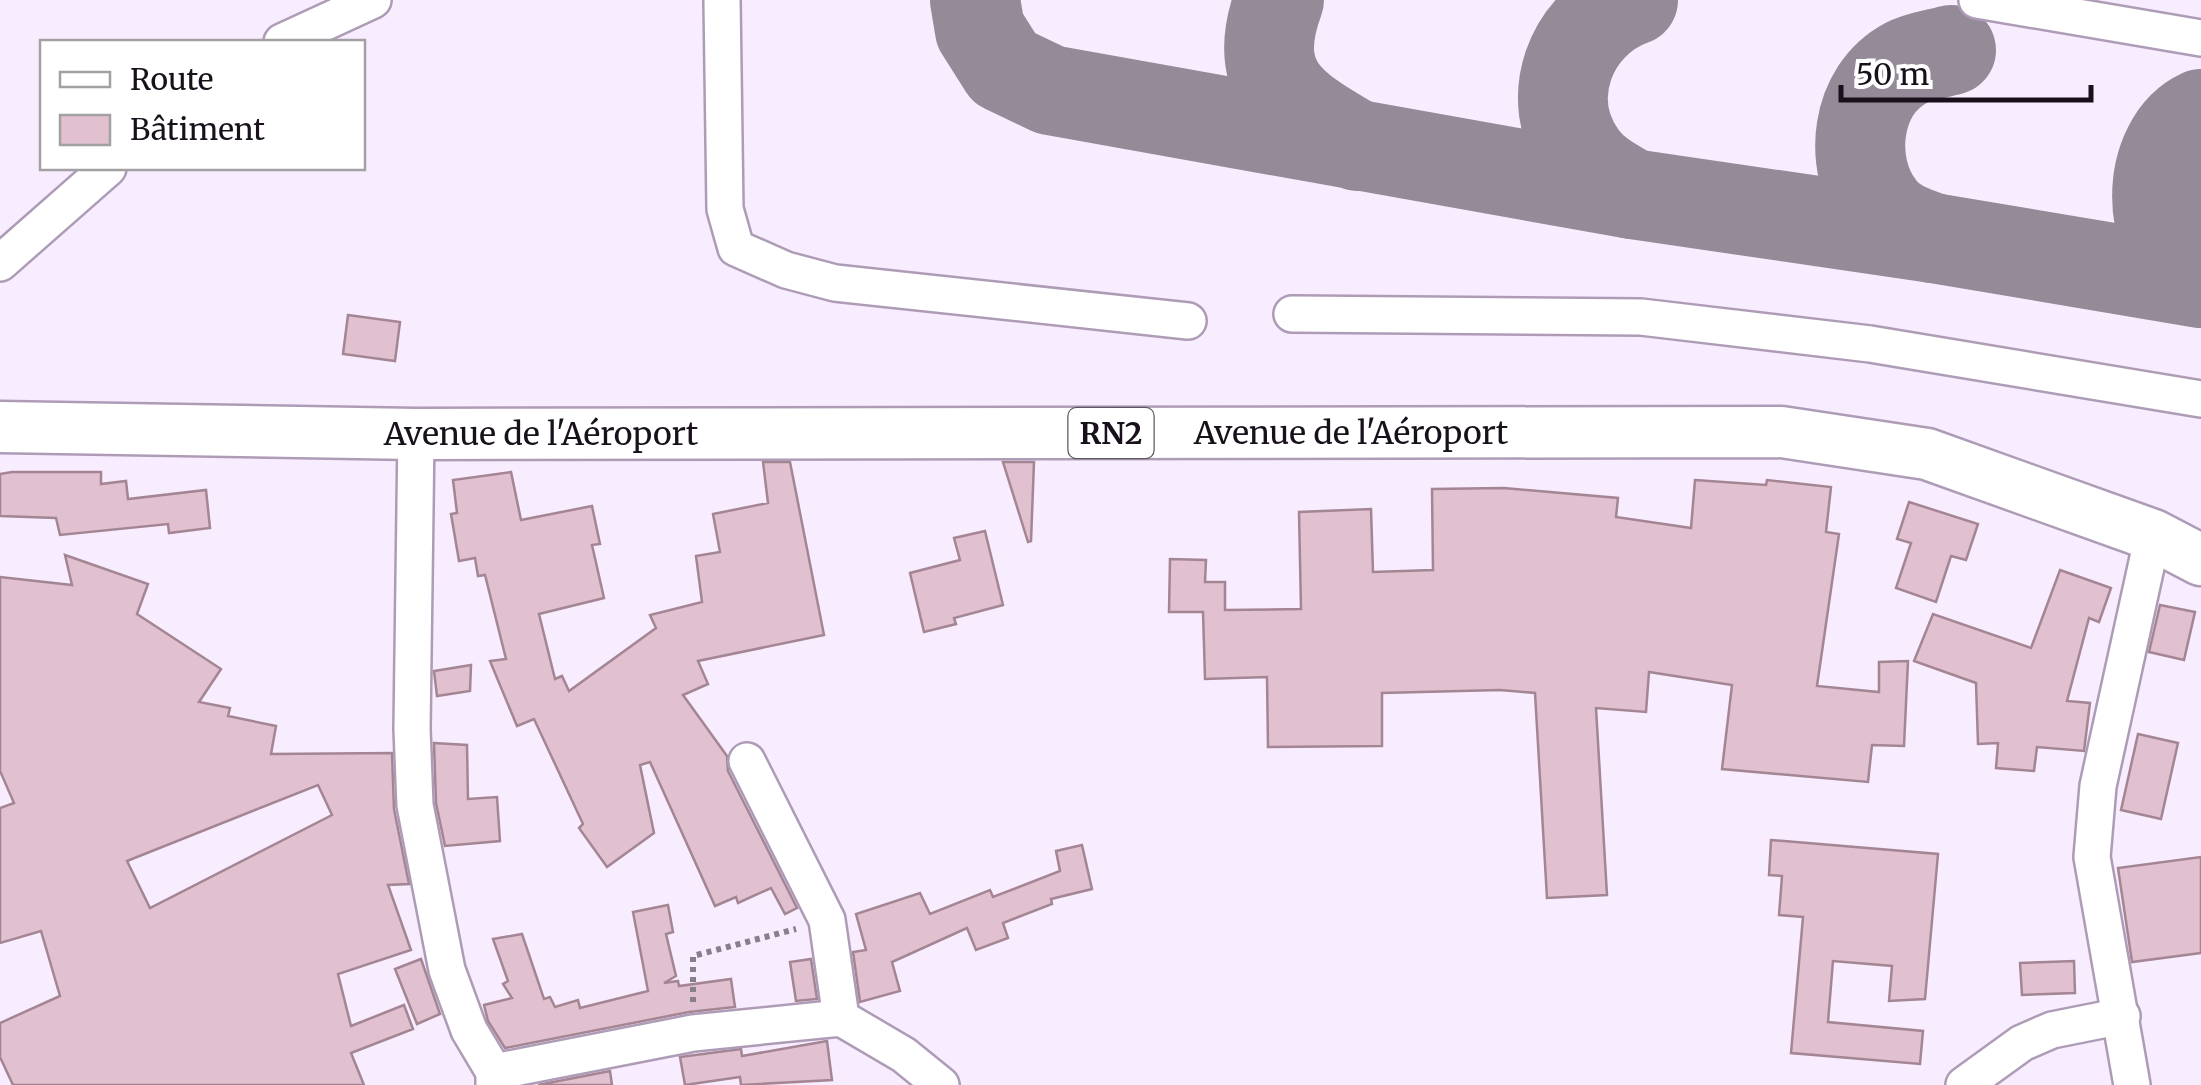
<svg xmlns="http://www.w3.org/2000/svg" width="2201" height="1085" font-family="Merriweather,serif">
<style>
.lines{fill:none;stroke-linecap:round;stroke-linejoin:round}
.taxiway{stroke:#948a98;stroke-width:90}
.building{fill:#e1c0cf;stroke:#a48593;stroke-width:2.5;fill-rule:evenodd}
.minor-casing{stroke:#ae9cb7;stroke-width:40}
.highway-casing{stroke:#ae9cb7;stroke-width:55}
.path{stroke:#887f8c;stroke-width:6;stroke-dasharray:5 5;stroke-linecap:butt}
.minor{stroke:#fff;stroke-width:35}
.highway{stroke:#fff;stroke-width:50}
.labels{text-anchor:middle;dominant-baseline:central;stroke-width:10;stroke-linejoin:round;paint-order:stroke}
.shield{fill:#fff;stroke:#5d585f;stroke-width:2.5}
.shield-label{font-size:30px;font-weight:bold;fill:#18111b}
.street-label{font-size:32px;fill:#18111b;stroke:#fff}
</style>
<rect width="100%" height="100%" fill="#f8edfe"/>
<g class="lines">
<g class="taxiway">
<path d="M975,0L980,30L1004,68L1050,90L1632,194L1933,238L2201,283"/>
<path d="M1279,0C1248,84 1293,108 1358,146"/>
<path d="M2201,114C2143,141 2142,251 2201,277"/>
<path d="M1632,194C1613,183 1595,174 1582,156C1541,99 1570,23 1633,0"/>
<path d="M1933,238C1913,231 1893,225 1880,207C1847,164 1855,90 1906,63C1919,56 1937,54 1951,50"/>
</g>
</g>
<g class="building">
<path d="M348,315L400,322L395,361L343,354Z"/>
<path d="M763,462H790L824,635L698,661L708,684L683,695L727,756L728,771L797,908L785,914L771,888L738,903L736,897L715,906L650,762L640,765L654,833L607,867L579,828L583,824L534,719L517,726L490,661L506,659L485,575L478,576L475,558L459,561L451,514L457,513L453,480L511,472L521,520L592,506L600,544L592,545L604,598L539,614L555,679L562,676L569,691L656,628L650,615L702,602L696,556L720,552L713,514L768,503Z"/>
<path d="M1003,462H1034L1031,541L1028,542Z"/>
<path d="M12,472H101V484L126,481L128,499L206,490L210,528L169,533L168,524L60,535L56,518L0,516V474Z"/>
<path d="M1695,480L1766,485L1767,480L1831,487L1826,532L1839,534L1817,686L1879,692V662L1908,661L1904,746L1872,745L1868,782L1722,769L1732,685L1649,672L1646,712L1596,708L1607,895L1547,898L1535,693L1500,690L1382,693V746L1268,747L1267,677L1205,679L1203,612H1169L1170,559L1206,560L1205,582H1225V610L1301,609L1299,512L1371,509L1373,572L1433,570L1432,489L1504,488L1618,498L1616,517L1691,528Z"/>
<path d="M1909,502L1978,524L1966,560L1951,556L1936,602L1896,588L1911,543L1897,539Z"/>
<path d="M985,531L1003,605L954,618L956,624L924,632L910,573L960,560L954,538Z"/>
<path d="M65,555L148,584L137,614L221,669L199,702L230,708L228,716L276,726L271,754L392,753L394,809L409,884L388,885L411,950L338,974L351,1026L404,1005L413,1029L351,1053L364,1085H13L0,1057V1023L60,996L41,931L0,943V808L14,803L0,771V577L72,585ZM318,785L332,815L150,908L127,861Z"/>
<path d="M2060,570L2111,588L2099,622L2089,618L2067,701L2090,703L2084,751L2037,747L2034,771L1996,768L1998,743L1978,744L1976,683L1914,661L1933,614L2031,648Z"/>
<path d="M2160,605L2195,612L2184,660L2149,652Z"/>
<path d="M471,665L470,691L437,696L434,671Z"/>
<path d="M2138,734L2178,743L2161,819L2121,810Z"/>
<path d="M434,743L467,745L468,799L497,797L500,841L445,846L436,803Z"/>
<path d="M1771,840L1938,854L1925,999L1889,1001L1892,966L1833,961L1828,1022L1923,1031L1920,1064L1791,1053L1803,917L1779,915L1782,876L1769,875Z"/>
<path d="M1082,845L1092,889L1051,899L1052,904L1003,923L1008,938L976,950L967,928L892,962L900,991L860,1002L853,952L866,950L856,914L920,893L930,914L990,890L993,897L1060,871L1056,851Z"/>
<path d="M2201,857V953L2132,962L2118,868Z"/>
<path d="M668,905L673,932L666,934L676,976L664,983L678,981L679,986L731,979L735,1007L689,1012L505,1048L488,1021L484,1005L512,998L503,984L508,981L493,939L522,934L544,999L550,997L555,1007L578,1000L580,1008L648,991L633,912Z"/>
<path d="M421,959L440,1014L417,1024L395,969Z"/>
<path d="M811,959L817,999L796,1001L790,962Z"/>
<path d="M2074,961L2075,993L2022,995L2020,963Z"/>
<path d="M827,1041L832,1080L741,1085L740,1077L685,1085L680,1057L741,1049L742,1056Z"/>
<path d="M610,1071L612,1085H538Z"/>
</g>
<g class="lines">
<g class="minor-casing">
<g id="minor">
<path d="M722,0L725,209L736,248L786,270L835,283L1188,321"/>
<path d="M1977,0L2201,38"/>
<path d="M282,42L373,0"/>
<path d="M0,263L108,168"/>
<path d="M1292,314L1641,317L1870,344L2201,399"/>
<path d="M416,434L412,729L415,805L447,970L469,1030L494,1072V1085"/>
<path d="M747,761L827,920L841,1018"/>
<path d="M494,1072L693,1033L841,1018L904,1055L941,1085"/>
<path d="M1964,1085L2022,1043L2052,1030L2122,1016"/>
<path d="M2132,1085L2092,857L2098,786L2153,535"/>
</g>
</g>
<g class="highway-casing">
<path id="highway" d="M0,427L416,434L1781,432L1927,454L2153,535L2201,560"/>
</g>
<path class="path" d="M693,1002V956L796,929"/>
<use href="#minor" class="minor"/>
<use href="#highway" class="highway"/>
</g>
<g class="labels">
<rect class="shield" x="1068.5" y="408" width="85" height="50" rx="8"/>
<g class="shield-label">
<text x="1111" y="433">RN2</text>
</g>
<g class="street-label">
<text x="1351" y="433">Avenue de l'Aéroport</text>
<text x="541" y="434">Avenue de l'Aéroport</text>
</g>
</g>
<rect x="40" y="40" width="325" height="130" fill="#ffffff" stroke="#a3a0a4" stroke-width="2.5"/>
<rect x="60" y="72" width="50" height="15" fill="#ffffff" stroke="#a3a0a4" stroke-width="2.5"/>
<text x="130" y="90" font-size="30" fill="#18111b">Route</text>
<rect x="60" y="115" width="50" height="30" fill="#e1c0cf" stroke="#a3a0a4" stroke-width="2.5"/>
<text x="130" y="140" font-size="30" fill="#18111b">Bâtiment</text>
<path d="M1841 85v15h250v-15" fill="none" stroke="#18111b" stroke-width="5"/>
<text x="1856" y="85" font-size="30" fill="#18111b" stroke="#ffffff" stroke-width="8" paint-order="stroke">50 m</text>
</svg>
